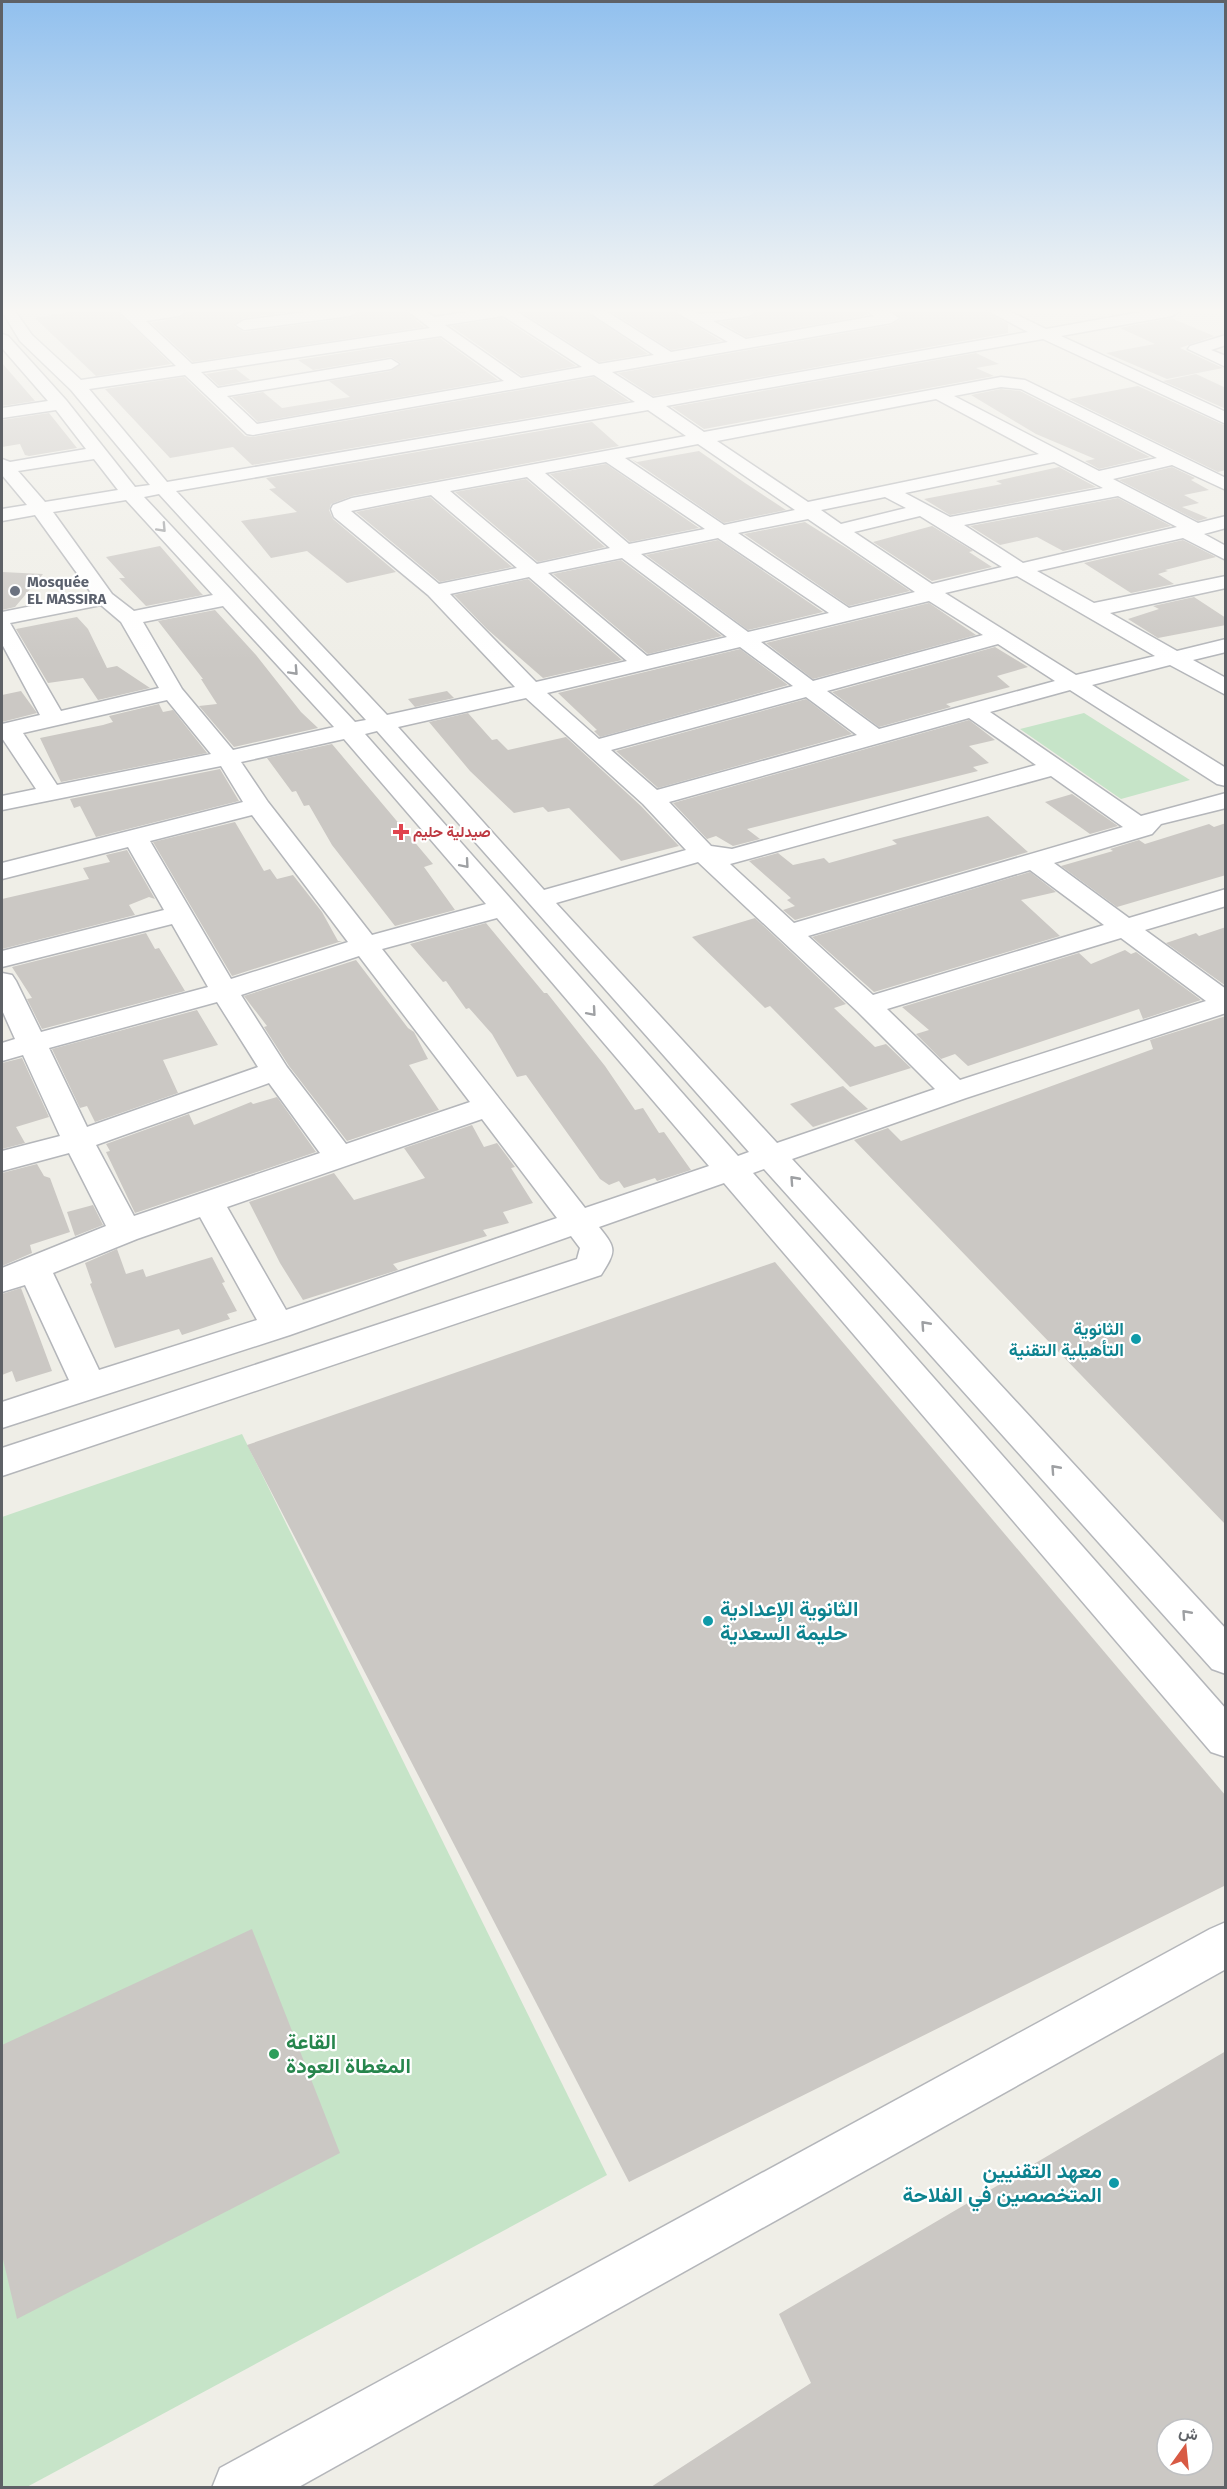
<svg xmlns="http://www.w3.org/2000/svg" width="1227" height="2489" font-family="'Fira Sans',Vazirmatn,sans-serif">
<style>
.green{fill:#c6e4c8}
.building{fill:#cbc8c4;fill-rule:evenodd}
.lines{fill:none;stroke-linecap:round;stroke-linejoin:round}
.minor-casing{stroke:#b4b6ba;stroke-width:3}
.minor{fill:#fff;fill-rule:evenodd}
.oneway{stroke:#9ea0a3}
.worship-dot{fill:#6b7280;stroke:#fff;stroke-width:2}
.health-dot{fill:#e0444e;stroke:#fff;stroke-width:2}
.culture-dot{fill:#0f9aa8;stroke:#fff;stroke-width:2}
.leisure-dot{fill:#2e9e5b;stroke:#fff;stroke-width:2}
.labels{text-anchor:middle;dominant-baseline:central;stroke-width:4.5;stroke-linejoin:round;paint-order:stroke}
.far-worship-label{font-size:15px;font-weight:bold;fill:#5b616d;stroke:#fff;text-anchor:start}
.far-health-label{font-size:15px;font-weight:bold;fill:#be3a42;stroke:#fff;text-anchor:start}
.culture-label{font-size:18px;font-weight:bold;fill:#0d838f;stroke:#fff;text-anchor:end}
.near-culture-label{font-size:21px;font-weight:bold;fill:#0d838f;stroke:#fff;text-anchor:start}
.near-leisure-label{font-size:21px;font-weight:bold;fill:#27864d;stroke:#fff;text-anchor:start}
</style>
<rect width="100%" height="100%" fill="#efeee7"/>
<g class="green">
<path d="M1084,713L1190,780L1121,799L1020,729Z"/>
<path d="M242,1434L607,2175L25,2488L2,2487V1517Z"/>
</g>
<g class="building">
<path d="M75,311H117L171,364L96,376L35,318Z"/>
<path d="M189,311H295L243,318L234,326L244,332L350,318L360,311H406L424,327L193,362L151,323L179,318Z"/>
<path d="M520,311H585L648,354L599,362Z"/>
<path d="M610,311H672L721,341L671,350Z"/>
<path d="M759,311H865L868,315L746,337L720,322L749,318Z"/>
<path d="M892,311H986L1008,324V333L653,396L618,373L891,325L901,319Z"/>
<path d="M502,318L576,366L522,376L451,326Z"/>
<path d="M1171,318L1214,336L1180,348L1223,368L1167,379L1106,353L1155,344L1120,328Z"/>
<path d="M440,338L498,380L258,422L232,397L263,392L282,408L350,397L329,381L391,371L401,363L391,357L313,370L298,360Z"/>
<path d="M976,353L999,364L976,368L994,376L704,429L672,407Z"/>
<path d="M2,363L35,401L2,406Z"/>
<path d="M236,369L250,380L219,386L206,374Z"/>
<path d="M1196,374L1226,388V409L1163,381Z"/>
<path d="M184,377L245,436L253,437L594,377L629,401L252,465L233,447L170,458L105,389Z"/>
<path d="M1138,386L1226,426V470L1218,472L1069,399Z"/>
<path d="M1001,389L1020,391L1150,457L1099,469L1085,461L1095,459L1036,434L971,395Z"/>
<path d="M49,413L77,448L29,456L25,455L20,444L2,447V420Z"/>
<path d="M592,422L619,446L352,496L331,504L329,510L333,519L396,572L347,583L307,551L271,558L241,521L297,512L269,489L276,488L266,478Z"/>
<path d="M699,451L745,483L786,510L724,523L631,459L637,462Z"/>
<path d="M606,464L699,528L630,542L550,474Z"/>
<path d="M1059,467L1096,487L950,515L924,499L1002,484L996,481Z"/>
<path d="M1172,467L1195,478L1191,480L1209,490L1184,495L1199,503L1182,507L1208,518L1198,521L1119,480Z"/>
<path d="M526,479L605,547L538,562L455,492Z"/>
<path d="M430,497L512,567L440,582L356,512Z"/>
<path d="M1118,498L1171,526L1063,551L1037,537L1000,545L970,526Z"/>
<path d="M805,522L848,549L910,591L849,606L744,534Z"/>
<path d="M932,526L973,551L969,552L992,567L932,581L873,542Z"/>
<path d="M718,540L823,612L748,630L646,555Z"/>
<path d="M1183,540L1216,557L1165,570L1168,571L1158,574L1174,584L1131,593L1084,563Z"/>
<path d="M160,546L200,592L203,595L146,606L119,578H125L106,557Z"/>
<path d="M621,560L722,636L648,654L553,574Z"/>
<path d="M2,572L43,574L15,607L2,610Z"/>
<path d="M528,579L622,660L543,678L487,629L454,595Z"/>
<path d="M1194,597L1226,618V625L1158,638L1128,619L1159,609L1153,606Z"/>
<path d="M929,603L976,635L813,679L766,643Z"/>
<path d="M215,610L256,655L301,712L318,728L234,747L199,706L217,704L201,679H203L158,621Z"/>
<path d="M77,617L88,629L107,668L117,666L150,688L98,700L83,678L48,683L16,629Z"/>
<path d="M995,647L1028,667L997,676L1010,687L946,704L951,707L879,727L832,692Z"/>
<path d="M740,649L788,685L600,737L594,731L597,730L558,693Z"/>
<path d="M21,691L37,713L2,722V695Z"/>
<path d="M447,691L454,698L415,707L408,699Z"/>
<path d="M806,699L852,734L658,788L616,751Z"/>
<path d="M159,704L163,712L173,710L207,753L61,782L40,738L103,725L113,722L109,716Z"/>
<path d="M468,713L492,740L497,739L508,750L566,737L641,806L679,846L621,861L569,808L548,812L543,807L514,813L470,771L429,722Z"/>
<path d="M969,720L995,740L969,746L989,763L973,767L978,771L747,829L760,839L733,846L716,836L707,839L673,803Z"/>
<path d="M332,744L433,864L424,867L455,910L395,926L332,845L309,805L304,806L296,791L292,792L267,758Z"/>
<path d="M220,769L239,801L96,837L80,806L74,808L70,799Z"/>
<path d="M1072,794L1118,826L1090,834L1045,802Z"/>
<path d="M988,816L1028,852L795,920L783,910L795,906L787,900L791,898L749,861L778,853L793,865L824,858L829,863L897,844L892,840Z"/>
<path d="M235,822L264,871L270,869L277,879L293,875L322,912L338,941H342L232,976L153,842Z"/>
<path d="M1226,823V875L1117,907L1061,866L1113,851L1110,849L1139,840L1145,844L1209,824L1214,827Z"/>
<path d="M127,850L155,899L149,897L129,905L135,915L2,949V899L89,879L83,868L110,862L106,855Z"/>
<path d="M1030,872L1056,892L1021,900L1060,936L874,992L812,937Z"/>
<path d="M755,918L846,1004L834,1008L875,1047L886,1044L911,1068L850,1087L770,1006L765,1008L692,937Z"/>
<path d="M486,923L544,993H547L605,1066L635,1110L643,1108L659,1133L664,1132L691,1170L657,1181L655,1178L624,1188L619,1181L609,1185L600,1179L526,1075L517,1077L492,1034L469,1008L466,1009L446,981L443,982L410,944Z"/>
<path d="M1226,927V986L1166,943L1196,933L1199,936Z"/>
<path d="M146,933L155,949L159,948L185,991L42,1029L27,999L32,998L12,967Z"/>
<path d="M1125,950L1131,954L1136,952L1201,1000L1143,1019L1139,1009L968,1066L955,1054L941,1059L916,1034L929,1030L902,1007L1079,953L1091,964Z"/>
<path d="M356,960L408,1028L414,1032L428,1059L409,1065L439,1110L347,1141L289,1066L264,1027L267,1026L244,996Z"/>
<path d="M197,1010L218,1045L163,1060L178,1093L95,1122L87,1106L80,1108L52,1049Z"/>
<path d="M1226,1016V1525L854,1140L888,1128L901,1141L1153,1049L1150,1040Z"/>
<path d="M22,1058L49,1117L16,1127L25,1143L2,1149V1063Z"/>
<path d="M843,1086L868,1109L813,1127L790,1104Z"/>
<path d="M277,1097L316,1152L135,1213L106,1152L110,1151L106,1144L189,1114L194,1125L251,1102L253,1104Z"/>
<path d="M472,1125L484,1147L497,1143L515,1167L511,1168L533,1203L503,1212L509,1223L483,1230L487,1236L393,1264L398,1270L303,1300L280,1263L249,1202L334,1173L354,1200L416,1181L425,1178L404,1148Z"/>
<path d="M37,1164L44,1176L50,1178L70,1232L30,1245L32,1253L2,1266V1173Z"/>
<path d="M93,1205L103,1225L75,1236L67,1212Z"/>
<path d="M117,1249L126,1274L143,1269L146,1277L212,1257L225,1282L222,1283L237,1311L227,1314L230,1319L182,1335L179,1329L115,1348L90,1284L92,1283L85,1263Z"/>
<path d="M775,1262L1226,1796V1885L629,2182L247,1445Z"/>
<path d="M21,1288L52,1371L16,1382L12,1371L2,1375V1294Z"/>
<path d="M252,1929L340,2153L17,2319L2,2255V2045Z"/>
<path d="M1226,2051V2487H651L811,2383L779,2314ZM1167,2429H1203V2465H1167Z"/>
</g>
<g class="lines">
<g class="minor-casing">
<g id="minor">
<path d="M2,311H15L32,335L81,380L176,366L119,311H187L179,316L146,321L192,364L430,328L408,311H426L434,317L474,311H516L599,364L654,355L587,311H606L671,352L728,342L674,311H694L699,314L757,311L749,316L713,321L746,339L874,316L867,311H888L899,318L891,323L612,372L653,398L1028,332L988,311H1009L1046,329L1146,311H1180L1172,316L1061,336L1226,412V424L1043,339L666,406L704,432L1001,377L1025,380L1226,478V490L1172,465L1113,479L1198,523L1226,516V528L1204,534L1226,546V560L1183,538L1037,571L1094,603L1226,576V588L1110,613L1177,651L1226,639V652L1193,660L1226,678V695L1170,665L1092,685L1226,768V786L1217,784L1070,690L990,712L1141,816L1226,793V808L1161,824L1152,834L1054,863L1129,918L1226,889V906L1145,930L1226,989V1013L966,1098L792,1159L1226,1629V1674L1212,1669L764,1169L753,1173L1226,1709V1757L1211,1752L724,1183L599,1227C617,1249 616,1251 601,1275L2,1476V1448L577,1259L580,1248L571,1236L290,1335L2,1428V1402L69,1380L25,1285L2,1292V1268L106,1226L69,1153L2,1171V1151L60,1136L23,1055L2,1061V1043L15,1039L2,1010V973L12,975L16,981L41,1032L208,987L172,924L2,967V951L164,910L128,847L2,879V863L243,802L221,766L2,810V796L36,789L2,738V724L40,715L2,644V612L92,594L35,515L2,521V509L27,505L2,475V459L10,462L86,449L56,410L2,418V408L48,401L2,348V334L8,336L66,400L135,487L150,485L71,390L20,341ZM503,316L582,367L521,378L445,325ZM441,336L504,381L257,424L227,396L391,369L399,364L391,359L218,388L201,372ZM185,375L247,434L253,435L594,375L635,402L167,482L89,389ZM1001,387L1021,389L1157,458L1099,471L954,396ZM936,399L1039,454L808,502L717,441ZM648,410L686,436L352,498L333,505L331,509L334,517L428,595L515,687L387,715L176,491ZM698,444L795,510L724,525L625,458ZM94,459L118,490L45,502L18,471ZM606,462L705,529L629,544L545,473ZM1054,462L1103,488L950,517L905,493ZM527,477L610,548L537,564L450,491ZM159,494L366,720L355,722L144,497ZM431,495L517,568L439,584L351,511ZM1118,496L1177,527L1023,563L964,525ZM885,497L906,508L841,524L821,510ZM126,500L213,595L134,611L112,594L53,512ZM920,516L1002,567L932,584L854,532ZM808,519L915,592L849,608L738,533ZM718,538L829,613L748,632L641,554ZM622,558L727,637L647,656L548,573ZM1017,576L1155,656L1076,675L945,593ZM529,577L627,661L536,682L450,594ZM929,601L983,635L813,681L761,642ZM101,605L121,622L159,688L61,711L10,623ZM223,606L334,727L233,750L182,689L143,622ZM998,644L1055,681L879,729L827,691ZM740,647L793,686L599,739L547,693ZM806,697L857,735L657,790L611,750ZM526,698L643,804L686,850L544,890L398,727ZM167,700L211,754L57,785L23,733ZM969,718L1036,765L732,849L711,846L669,802ZM377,731L749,1152L738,1156L365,734ZM344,739L486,904L372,935L268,802L241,762ZM1051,776L1123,827L794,923L730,864ZM252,815L348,942L231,979L150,841ZM698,862L858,1012L935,1089L777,1143L556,903ZM1030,870L1104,925L873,995L808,936ZM497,918L709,1166L585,1208L382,949ZM1121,938L1206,1001L960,1080L887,1009ZM359,956L470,1102L346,1144L287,1067L241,995ZM217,1002L258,1067L87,1127L49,1048ZM269,1083L320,1153L134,1216L96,1145ZM482,1119L557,1218L286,1310L227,1207ZM200,1217L257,1320L99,1370L53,1273L137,1239Z"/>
<path d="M314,311H358L350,316L244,330L236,325L244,320Z"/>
<path d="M1226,335V345L1211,350L1226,356V367L1188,349L1190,346Z"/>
<path d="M1226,1922V1969L297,2488H212L220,2468L1210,1929Z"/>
</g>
</g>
<use href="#minor" class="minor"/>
</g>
<defs><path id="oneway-chevron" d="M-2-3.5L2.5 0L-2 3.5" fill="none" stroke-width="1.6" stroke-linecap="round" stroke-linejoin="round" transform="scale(1.5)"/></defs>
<g class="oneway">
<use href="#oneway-chevron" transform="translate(162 528) rotate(47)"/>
<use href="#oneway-chevron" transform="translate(294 671) rotate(47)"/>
<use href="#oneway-chevron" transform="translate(465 864) rotate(49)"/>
<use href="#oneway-chevron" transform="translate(592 1012) rotate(49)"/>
<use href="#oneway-chevron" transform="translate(794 1180) rotate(-132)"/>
<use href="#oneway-chevron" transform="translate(925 1325) rotate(-132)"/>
<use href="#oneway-chevron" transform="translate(1055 1469) rotate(-132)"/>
<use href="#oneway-chevron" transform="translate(1186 1614) rotate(-132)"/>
</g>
<linearGradient id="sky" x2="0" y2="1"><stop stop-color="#91c0ee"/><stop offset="0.47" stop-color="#f8f7f4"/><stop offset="1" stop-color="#f8f7f4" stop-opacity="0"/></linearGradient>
<rect width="1227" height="660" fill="url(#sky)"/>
<circle class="worship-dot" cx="15" cy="591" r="6"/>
<path class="health-dot" d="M398 823h6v6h6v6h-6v6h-6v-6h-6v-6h6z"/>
<g class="culture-dot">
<circle cx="1136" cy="1339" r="6"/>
<circle cx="708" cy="1621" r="6"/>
<circle cx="1114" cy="2183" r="6"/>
</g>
<circle class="leisure-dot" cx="274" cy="2054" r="6"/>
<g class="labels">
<g class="far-worship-label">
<text x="27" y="582">Mosquée<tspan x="27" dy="17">EL MASSIRA</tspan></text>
</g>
<g class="far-health-label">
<text x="413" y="832">صيدلية حليم</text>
</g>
<g class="culture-label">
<text x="1124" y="1329">الثانوية<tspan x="1124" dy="21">التأهيلية التقنية</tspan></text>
</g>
<g class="near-culture-label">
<text x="720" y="1609">الثانوية الإعدادية<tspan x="720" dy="24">حليمة السعدية</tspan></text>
<text x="1102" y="2171" text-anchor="end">معهد التقنيين<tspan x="1102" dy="24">المتخصصين في الفلاحة</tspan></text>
</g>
<g class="near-leisure-label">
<text x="286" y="2042">القاعة<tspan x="286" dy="24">المغطاة العودة</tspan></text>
</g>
</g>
<rect width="1227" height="2489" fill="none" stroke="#5e6166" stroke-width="6"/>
<g transform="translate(1185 2447) rotate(15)"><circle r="28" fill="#ffffff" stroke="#bfc0c2" stroke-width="1.5"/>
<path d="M0-4.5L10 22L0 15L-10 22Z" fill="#d85a44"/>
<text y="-9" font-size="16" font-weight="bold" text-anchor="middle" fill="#5e6166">ش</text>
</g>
</svg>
